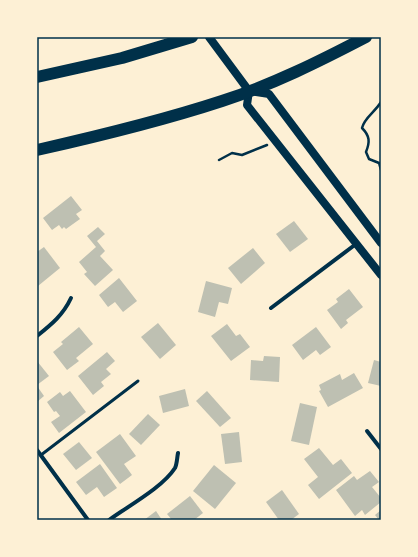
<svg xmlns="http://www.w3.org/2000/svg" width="418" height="557" font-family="'PT Sans',sans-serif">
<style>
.building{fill:#bec0b2}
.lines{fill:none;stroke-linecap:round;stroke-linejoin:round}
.path{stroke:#003049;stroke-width:2.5}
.service{stroke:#003049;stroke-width:3}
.minor{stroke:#003049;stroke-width:4}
.secondary{stroke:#003049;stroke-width:8}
.motorway{stroke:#003049;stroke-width:12}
.neatline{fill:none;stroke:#003049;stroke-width:1.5}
</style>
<rect width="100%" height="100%" fill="#fdf0d5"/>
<g class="building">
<path d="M71,196L82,210L76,214L80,219L66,229L64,227L62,229L59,225L52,230L43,218Z"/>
<path d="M294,221L308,239L290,252L276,234Z"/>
<path d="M98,227L105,234L97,241L105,251L100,256L113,270L95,286L84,274L87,272L79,262L96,247L87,236Z"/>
<path d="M44,247L60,268L38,286L37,252Z"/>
<path d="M253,248L265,263L241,284L228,268Z"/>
<path d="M119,278L137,301L123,312L115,302L108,307L99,295Z"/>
<path d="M206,281L232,288L228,304L219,302L215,317L198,312Z"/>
<path d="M349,289L363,307L346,320L348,323L341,329L327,310L338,302L336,299Z"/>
<path d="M158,323L176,345L160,359L141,337Z"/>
<path d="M227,324L236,336L240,334L250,347L231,361L211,336Z"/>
<path d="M79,327L93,344L76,358L79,361L67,370L53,352L63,344L61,342Z"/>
<path d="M316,327L331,347L320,355L316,350L303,360L292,345Z"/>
<path d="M107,352L115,361L106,369L111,374L101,382L104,386L93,395L78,376Z"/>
<path d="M264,356L280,357L279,382L250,380L251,360L263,361Z"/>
<path d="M374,360L381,362V386L368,383Z"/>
<path d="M37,361L49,376L37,385Z"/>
<path d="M354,373L363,388L328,407L319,391L321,390L319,385L340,374L342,380Z"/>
<path d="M37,386L44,396L37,402Z"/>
<path d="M185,389L189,406L163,413L159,396Z"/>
<path d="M70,391L86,412L59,433L51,422L60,416L56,411L54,412L47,402L60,392L63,396Z"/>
<path d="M207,391L231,418L220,427L196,401Z"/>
<path d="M300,403L317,407L309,445L291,441Z"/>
<path d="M148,414L160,425L141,445L129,434Z"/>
<path d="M239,432L242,462L225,464L221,434Z"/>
<path d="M120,434L136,456L124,464L132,475L120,484L96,452Z"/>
<path d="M79,442L92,458L76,470L63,454Z"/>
<path d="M319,448L333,465L341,459L352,473L319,499L308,485L318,477L304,459Z"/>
<path d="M100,464L117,488L104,497L97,487L86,495L76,482Z"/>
<path d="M214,465L236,483L215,509L193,491Z"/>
<path d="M370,471L379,482L372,487L381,498V502L365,515L362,510L355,516L336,490L354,476L357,480Z"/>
<path d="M282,490L299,514L291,520H279L266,502Z"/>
<path d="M190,496L203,513L194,520H172L167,514Z"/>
<path d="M381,510V520H379L375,515Z"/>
<path d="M156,511L162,520H144Z"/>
</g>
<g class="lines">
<g class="path">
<path d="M381,102C375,112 364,118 362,128C370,136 370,142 366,152L369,159L379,163L381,170"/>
<path d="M219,160L232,153L242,155L267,145"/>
</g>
<path class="service" d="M41,455L138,381"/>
<g class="minor">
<path d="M271,308L356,244"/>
<path d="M37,336C52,324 63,315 71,298"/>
<path d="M367,431L381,449"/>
<path d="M37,450L88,520"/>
<path d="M109,520C128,506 162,488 175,468C177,464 177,458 178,453"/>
</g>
<g class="secondary">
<path d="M209,37L249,91L269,94L381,243"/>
<path d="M249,91L247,105L381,275"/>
</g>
<g class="motorway">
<path d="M37,77L122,58L192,37"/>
<path d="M37,150C99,136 161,121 222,101C272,85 320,61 366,37"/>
</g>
</g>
<rect width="418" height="557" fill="none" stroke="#fdf0d5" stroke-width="76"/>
<rect x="38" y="38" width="342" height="481" class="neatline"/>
</svg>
